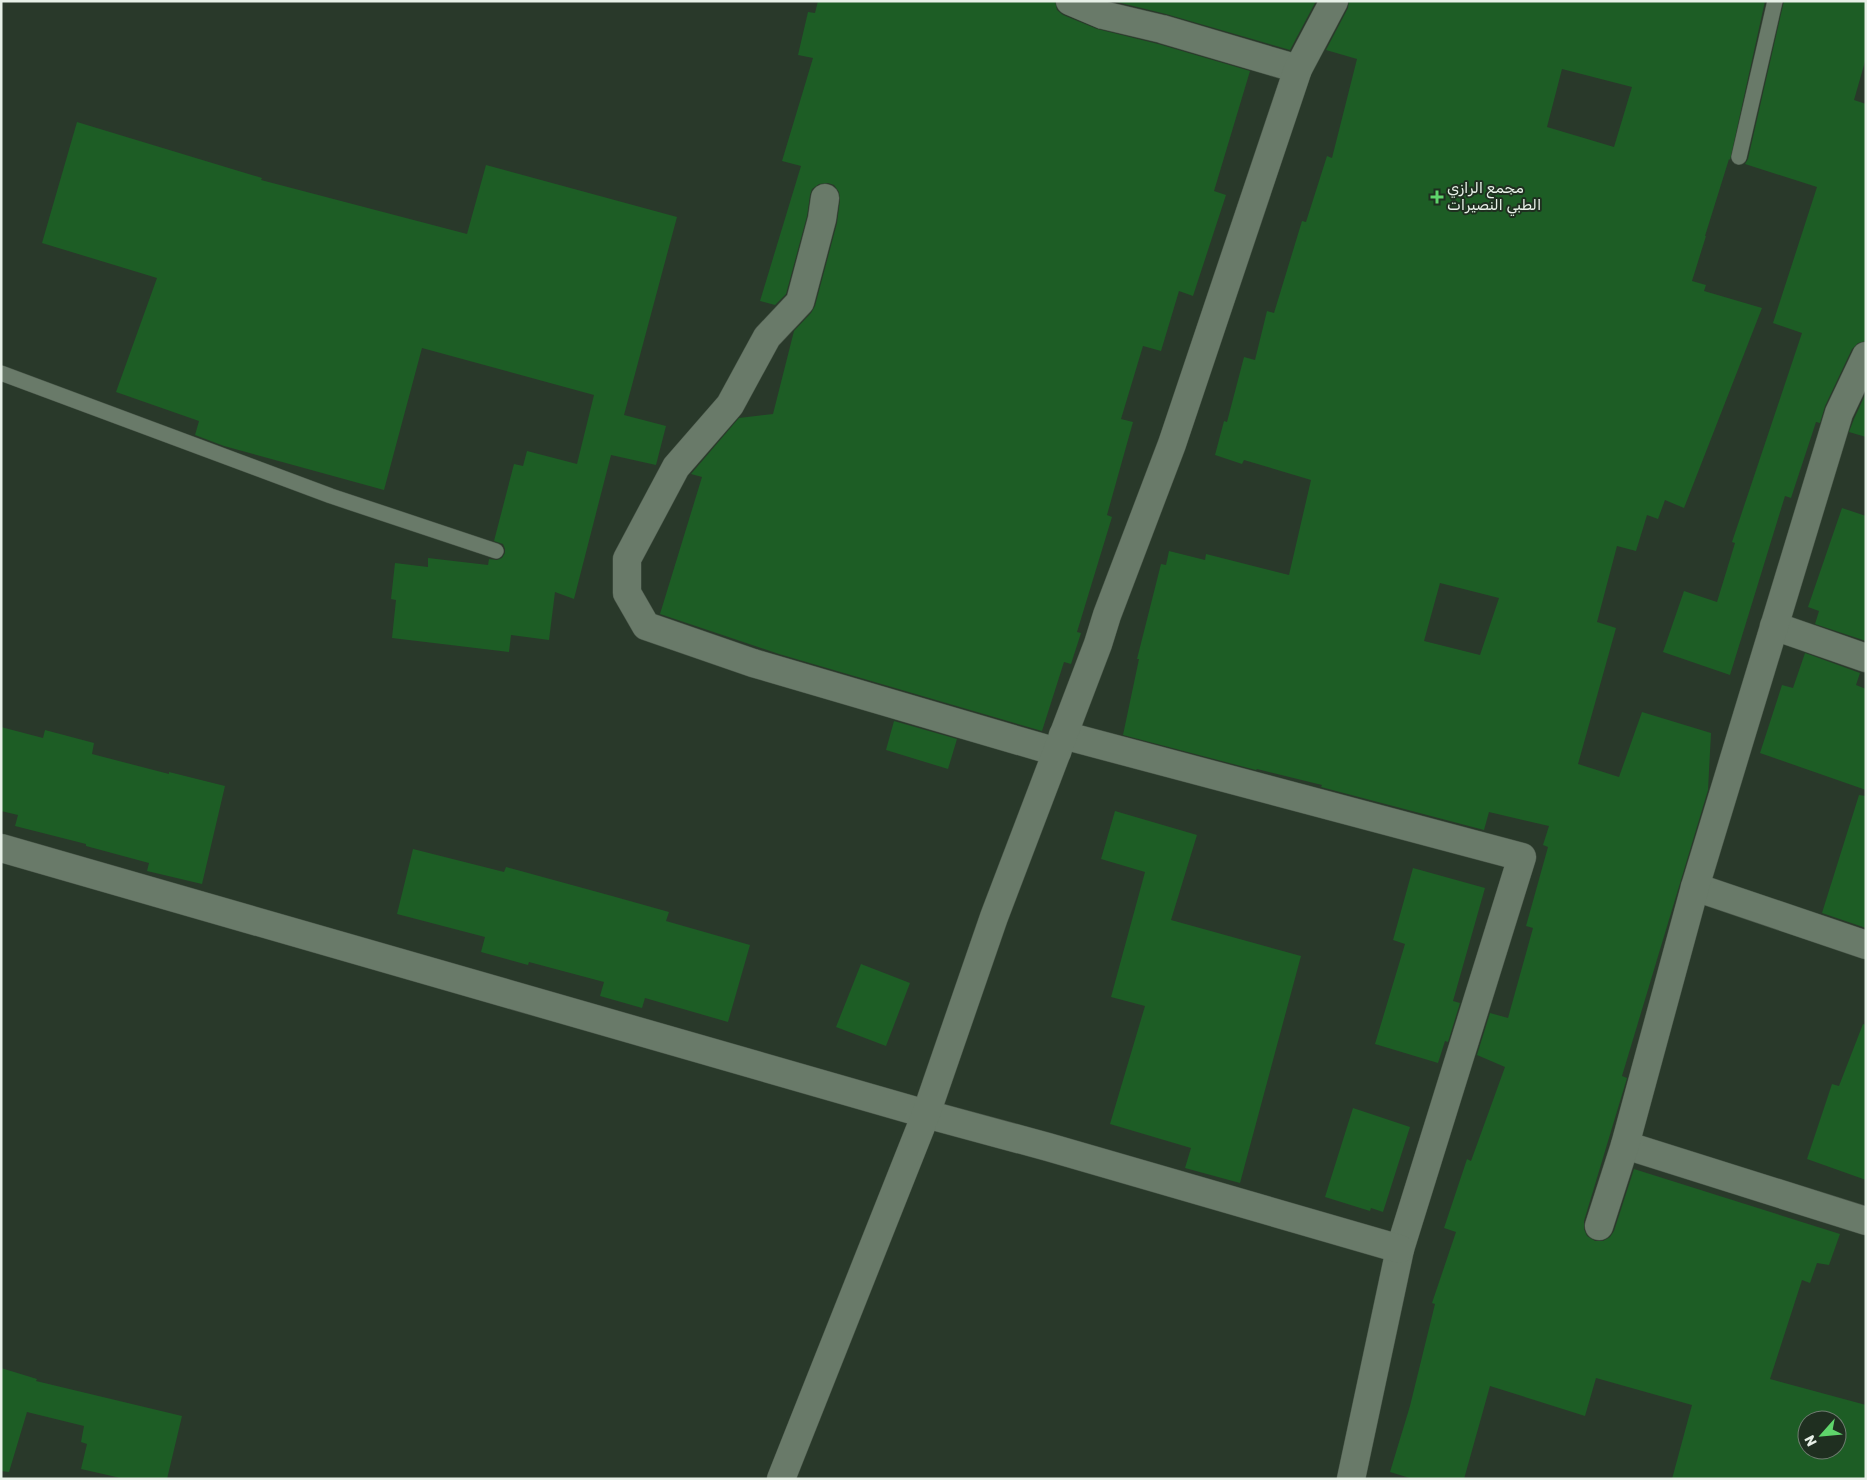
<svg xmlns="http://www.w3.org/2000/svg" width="1867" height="1480" font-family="Rubik,'Noto Sans Arabic',sans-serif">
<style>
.building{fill:#1d5d25;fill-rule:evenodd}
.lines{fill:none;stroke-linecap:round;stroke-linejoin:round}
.service-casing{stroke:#495649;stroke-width:16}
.minor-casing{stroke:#495649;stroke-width:29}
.service{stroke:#697a69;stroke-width:15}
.minor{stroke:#697a69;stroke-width:28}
.poi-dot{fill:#5fd56b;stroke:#1f2f20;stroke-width:2}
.labels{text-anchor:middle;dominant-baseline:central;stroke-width:4;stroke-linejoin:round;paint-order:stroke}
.poi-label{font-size:15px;fill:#e7f0e7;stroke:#1f2f20;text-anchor:start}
</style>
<rect width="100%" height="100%" fill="#29392a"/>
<g class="building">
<path d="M818,1H1055L1057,10L1063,15L1097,29L1158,44L1250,71L1214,191L1226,195L1193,296L1179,291L1161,351L1143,346L1121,419L1133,422L1107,515L1112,517L1077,632L1081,633L1071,664L1064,662L1042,731L779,654L660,614L702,477L691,474L739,418L773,414L794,331L811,313L815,306L837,223L840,200L839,192L834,185L828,183L819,184L812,189L810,195L807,216L786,294L775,305L760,301L801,166L782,161L813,58L798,55L808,12L815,13Z"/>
<path d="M1113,1H1316L1290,50L1166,14Z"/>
<path d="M1349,1H1765L1730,160L1729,159L1705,236H1706L1692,281L1706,285L1704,291L1762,308L1684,508L1665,500L1658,519L1647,515L1636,551L1617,546L1597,622L1616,628L1578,764L1619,777L1642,712L1711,733L1708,790L1622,1076L1627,1078L1584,1221V1229L1587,1236L1595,1241H1603L1610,1237L1614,1231L1634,1169L1840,1234L1829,1265L1817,1263L1810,1283L1802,1280L1770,1379L1866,1405V1479H1672L1692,1405L1596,1378L1585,1416L1490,1386L1464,1479H1413L1390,1472L1410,1406L1435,1304L1432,1303L1456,1232L1444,1228L1467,1159L1471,1161L1505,1067L1477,1055L1490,1013L1508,1018L1533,928L1526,926L1548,847L1543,845L1549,826L1489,812L1484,830L1321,787L1322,785L1257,769L1256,770L1123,735L1139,659H1137L1161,564L1166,565L1169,551L1205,560L1206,554L1289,575L1311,480L1244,460L1242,464L1215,455L1224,421L1227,422L1244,357L1255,360L1267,311L1274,313L1302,221L1306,222L1327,156L1332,158L1357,59L1326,50L1348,8ZM1562,69L1632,87L1614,147L1547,127ZM1440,583L1499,598L1480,655L1424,641ZM1807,1420H1837V1450H1807Z"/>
<path d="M1784,1H1866V58L1854,100L1866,104V341L1858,343L1852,349L1825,406L1820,423L1816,422L1791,498L1785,496L1730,675L1663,652L1684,591L1717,602L1735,543L1732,542L1802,333L1773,323L1817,187L1745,164L1748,159Z"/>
<path d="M77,122L262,178L261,180L467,234L486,165L677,217L624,415L666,426L656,465L611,455L574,599L555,592L549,640L511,635L509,652L392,638L396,600L391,599L395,563L428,567V558L488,565L489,559L497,560L502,558L505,553V549L503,544L494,541L514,464L523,466L527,451L577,464L594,395L422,348L384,490L224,446L195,435L199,421L116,392L157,278L42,243Z"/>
<path d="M1866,393V437L1849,432L1854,419Z"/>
<path d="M1842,508L1866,516V641L1815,624L1819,611L1808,607Z"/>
<path d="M1805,653L1860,673L1856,685L1866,689V790L1760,753L1782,685L1793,688Z"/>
<path d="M894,721L957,739L948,769L886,750Z"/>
<path d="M1,727L43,738L45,730L94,743L92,754L169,774V772L225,786L202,884L147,871L149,863L86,846V844L15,826L18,815L1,811Z"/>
<path d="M1859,795L1866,796V928L1822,913Z"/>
<path d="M1115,811L1197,835L1171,920L1301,956L1240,1183L1185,1168L1191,1148L1110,1124L1145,1006L1111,997L1145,872L1101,859Z"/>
<path d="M413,849L504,872L506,867L612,896L669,912L666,921L750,945L728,1022L645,998L642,1008L600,996L604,982L529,962L528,965L481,952L485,937L397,914Z"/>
<path d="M1413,868L1485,888L1453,1001L1460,1003L1448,1042L1445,1041L1438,1063L1375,1044L1405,944L1393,940Z"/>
<path d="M861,964L910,983L886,1046L836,1027Z"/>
<path d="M1863,1024L1866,1025V1180L1807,1159L1832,1084L1839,1086Z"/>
<path d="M1353,1108L1410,1127L1383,1212L1371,1208L1370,1211L1325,1197Z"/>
<path d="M1,1368L37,1379L36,1381L182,1416L167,1479H125L81,1469L87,1444L81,1442L84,1426L27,1412L9,1472L1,1471Z"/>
</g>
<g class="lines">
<g class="service-casing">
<g id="service">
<path d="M1739,157L1775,1"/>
<path d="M1,373L331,496L496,551"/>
</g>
</g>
<g class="minor-casing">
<g id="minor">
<path d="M1070,1L1103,15L1162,29L1298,69"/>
<path d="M825,198L822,219L800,302L767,337L730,405L676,467L627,559V593L646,626L753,663L1057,752"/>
<path d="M1774,626L1866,658"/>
<path d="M1063,735L1522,857L1400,1249L1351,1479"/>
<path d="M1,848L926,1114L1048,1147L1400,1249"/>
<path d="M1695,887L1866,945"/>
<path d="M1625,1145L1866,1221"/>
<path d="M1599,1226L1625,1145L1695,887L1839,413L1866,356"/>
<path d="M781,1479L926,1114L994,917L1098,644L1107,615L1172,444L1298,69L1334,1"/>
</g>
</g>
<use href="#service" class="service"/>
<use href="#minor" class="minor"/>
</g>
<path class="poi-dot" d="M1434.5 189.5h5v5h5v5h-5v5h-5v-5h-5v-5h5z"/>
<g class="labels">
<g class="poi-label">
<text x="1447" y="188">مجمع الرازي<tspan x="1447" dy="17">الطبي النصيرات</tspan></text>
</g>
</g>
<rect width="1867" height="1480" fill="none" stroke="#e7f0e7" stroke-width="5"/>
<g transform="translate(1822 1435) rotate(243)"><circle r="24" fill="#1f2f20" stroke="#6f7c70"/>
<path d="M0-4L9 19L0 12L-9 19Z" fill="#5fd56b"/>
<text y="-8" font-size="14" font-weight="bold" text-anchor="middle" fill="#e7f0e7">N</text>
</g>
</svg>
